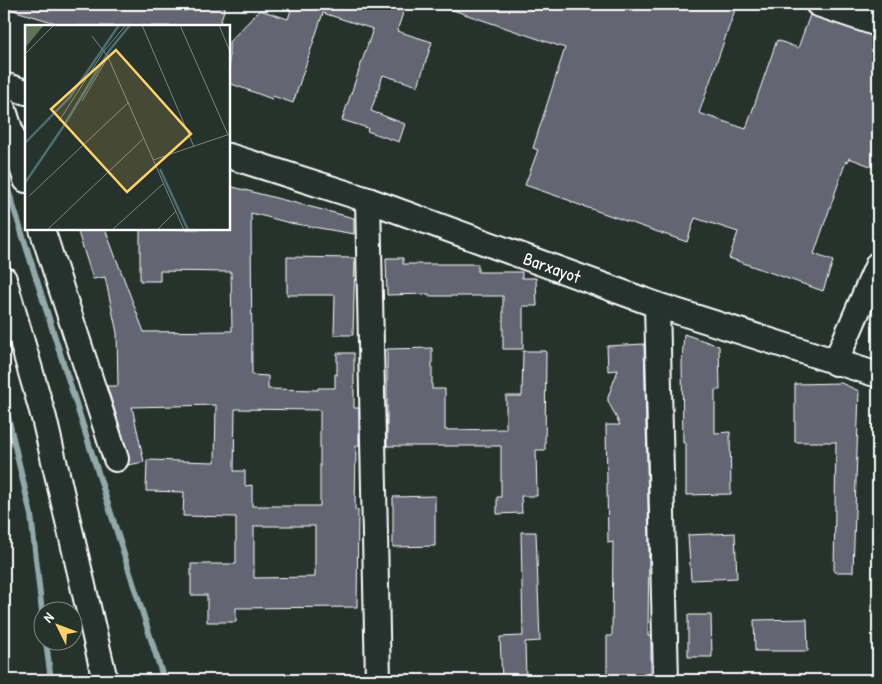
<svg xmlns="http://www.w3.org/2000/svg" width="882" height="684" font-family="'Patrick Hand',sans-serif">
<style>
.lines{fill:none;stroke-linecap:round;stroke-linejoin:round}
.stream{stroke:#92a8aa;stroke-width:6}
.building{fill:#636572;stroke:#fff;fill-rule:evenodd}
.minor-casing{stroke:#fff;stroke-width:28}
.minor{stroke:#26332d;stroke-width:24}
.labels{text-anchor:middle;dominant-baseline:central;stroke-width:4;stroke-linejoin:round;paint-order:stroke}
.street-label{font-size:18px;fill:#fff;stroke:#26332d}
.inset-river{fill:none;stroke:#4a6e71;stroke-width:2.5}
.inset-road{fill:none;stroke:#7d8581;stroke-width:1}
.view{fill:#ffd166;fill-opacity:0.15;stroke:#ffd166;stroke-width:2.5}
.inset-edge{fill:none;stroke:#fff;stroke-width:2.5}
</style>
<rect width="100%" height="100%" fill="#26332d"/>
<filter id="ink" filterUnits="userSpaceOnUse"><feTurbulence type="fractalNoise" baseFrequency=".02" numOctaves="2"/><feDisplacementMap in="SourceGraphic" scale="10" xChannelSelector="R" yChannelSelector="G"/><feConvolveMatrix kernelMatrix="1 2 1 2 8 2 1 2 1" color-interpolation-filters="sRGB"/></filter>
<g filter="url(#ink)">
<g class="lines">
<g class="stream">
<path d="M4,177L164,680"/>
<path d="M4,400L31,515L42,612"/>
<path d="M46,642L51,680"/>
</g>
</g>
<g class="building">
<path d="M6,4H163L185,11L187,4H226L220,23V26H65L6,8Z"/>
<path d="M293,4H406L397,31L432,42L418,86L383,75L371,111L405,124L399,142L367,131L368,128L342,120L373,29L323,13L293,103L273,96L272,99L229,83V42L260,10L288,19Z"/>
<path d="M444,4H737L699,113L746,129L777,40L798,48L810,15L878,37V153L873,167L849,158L848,162L846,161L814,254L833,261L823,291L729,258L738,232L695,218L687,242L571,202V201L525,185L538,150L533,148L565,48L444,7Z"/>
<path d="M861,4H878V10Z"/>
<path d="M229,186L354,218V234L290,223L251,213L252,375L268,376V389L318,390V388H335V374L337,375V353H354V408H359V446H356L355,510H358L357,607L236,608V622H207V595H191V564H236V517L183,516L184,492L146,491L147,460L215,462L216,405L132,407L144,462L128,465L129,455L107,386H118L117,333L105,277L93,279L77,229H105L144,332L232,331L231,272L160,271V281H140V229H229ZM235,409L320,410V506H252V485L245,486V471H234ZM254,526H315V577L254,578Z"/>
<path d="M287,257L355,258L353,335H334L335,295H287Z"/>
<path d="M386,258H403V264H478V272H522V278H536L537,306H523V349H503V296H429V294L387,295Z"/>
<path d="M684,334L719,346L720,390H715V433L730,432L731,494L686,495V443H683L682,361Z"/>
<path d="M644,344L649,542L648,636H651V680H607V636H612L613,542L608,543L606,425H620L608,401V397L618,370L608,371L607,346Z"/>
<path d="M432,348V389H445V430L506,429V396H522L523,351H546L545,450H536L537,496H521L522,513L497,514V497H501V446H387V349Z"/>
<path d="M841,383L859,391L853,572H834L836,442H795V384Z"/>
<path d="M435,496V546L393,547V497Z"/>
<path d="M521,532H536L540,641L525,642L526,680H502L500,637L523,636Z"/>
<path d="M735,533L737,578L691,580L688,535Z"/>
<path d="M688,615H711L712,657H688Z"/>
<path d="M807,619L808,651H755L754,620Z"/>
</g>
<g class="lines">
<g class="minor-casing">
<g id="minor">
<path d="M818,4L878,24"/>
<path d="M4,85L26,92"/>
<path d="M4,110L26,180"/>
<path id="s1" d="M229,156L368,200L657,305L878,375"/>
<path d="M368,200L378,680"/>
<path d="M42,229L116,459"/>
<path d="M4,279L44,418L105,680"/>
<path d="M657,305L666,680"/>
<path d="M835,363L878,264"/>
</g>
</g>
<use href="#minor" class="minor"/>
</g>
</g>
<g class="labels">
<g class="street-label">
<text stroke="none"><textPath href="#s1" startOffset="342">Barxayot</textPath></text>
</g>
</g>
<g transform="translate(25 25)">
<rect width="205" height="205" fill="#26332d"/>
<path d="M0,0H19L0,23Z" fill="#607355"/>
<path class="inset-river" d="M0,118L45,72L94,0M135,144L163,205M0,158L38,102L84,26L105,0"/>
<path class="inset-road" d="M117,0L169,122M155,0L203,110M194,0L205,27M67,11L83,32L159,205M0,29L29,0M57,76L83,32M34,96L79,26L101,0M128,135L205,109M4,171L104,77M22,205L118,114M87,205L139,158M132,205L151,186"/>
<path class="view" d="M91,25L166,109L102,167L26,84Z"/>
<rect width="205" height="205" class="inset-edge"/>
</g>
<rect width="882" height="684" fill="none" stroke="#26332d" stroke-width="20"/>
<rect x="10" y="10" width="862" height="664" fill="none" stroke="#fff" stroke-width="2" filter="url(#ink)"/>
<g transform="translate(58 626) rotate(312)"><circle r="24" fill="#26332d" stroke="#7d8581"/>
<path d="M0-4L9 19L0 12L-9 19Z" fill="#ffd166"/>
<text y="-8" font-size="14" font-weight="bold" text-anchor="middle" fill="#ffffff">N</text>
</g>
</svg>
